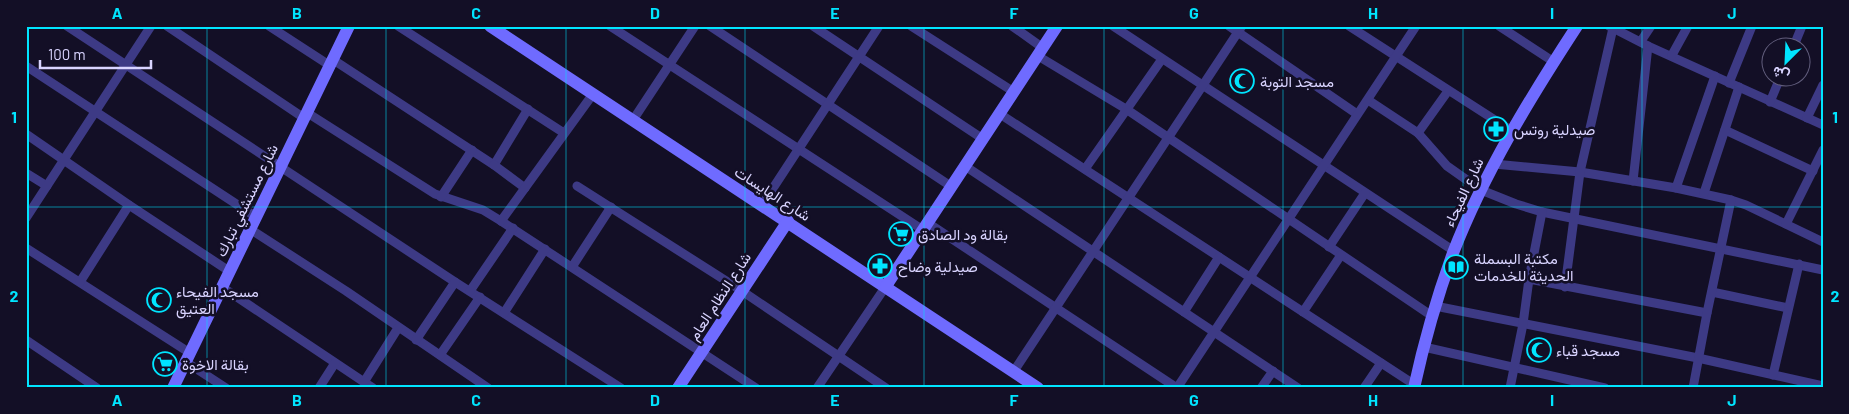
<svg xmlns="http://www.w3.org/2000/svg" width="1849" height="414" font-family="Barlow,Vazirmatn,sans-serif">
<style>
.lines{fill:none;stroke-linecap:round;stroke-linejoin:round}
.street{stroke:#3d3a85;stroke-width:9}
.secondary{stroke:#6f6bff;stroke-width:12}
.grid{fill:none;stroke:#00e5ff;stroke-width:1;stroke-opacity:0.55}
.labels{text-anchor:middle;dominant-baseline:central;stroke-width:5;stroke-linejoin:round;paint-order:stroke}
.poi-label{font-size:15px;fill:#d9d4ff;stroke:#130f26;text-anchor:start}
.street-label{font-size:15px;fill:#d9d4ff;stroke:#130f26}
.neatline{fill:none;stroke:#00e5ff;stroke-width:2}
.grid-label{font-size:16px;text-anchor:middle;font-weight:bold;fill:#00e5ff}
</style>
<rect width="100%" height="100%" fill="#130f26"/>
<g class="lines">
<g class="street">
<path d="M67,26L455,282L621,388"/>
<path d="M167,26L304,118"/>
<path d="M269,26L329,65"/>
<path d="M398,26L564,133"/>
<path d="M610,26L923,230"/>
<path d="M710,26L952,187"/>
<path d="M813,26L983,139"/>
<path d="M911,26L1014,92"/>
<path d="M1012,26L1043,48"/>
<path d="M1113,26L1454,251"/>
<path d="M1229,26L1357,114"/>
<path d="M1349,26L1512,131"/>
<path d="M1499,26L1554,62"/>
<path d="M1609,26L1648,46L1823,125"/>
<path d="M1641,41L1651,26"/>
<path d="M1793,48L1802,26"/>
<path d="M1672,55L1688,26"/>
<path d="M1038,56L1126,109L1432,316"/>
<path d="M332,59L494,165L528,109"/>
<path d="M26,66L256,217"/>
<path d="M1729,83L1752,26"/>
<path d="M1368,100L1418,133L1447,166L1481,190L1516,204L1542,212L1823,270"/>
<path d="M1770,102L1780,78"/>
<path d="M306,112L435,194L483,210L501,221L756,388"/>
<path d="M1000,114L1415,385"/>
<path d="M1807,118L1823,85"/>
<path d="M633,120L695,26"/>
<path d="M1725,130L1813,171"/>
<path d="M1418,133L1448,91"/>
<path d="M26,134L129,205L229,271"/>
<path d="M1494,164L1580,172L1676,188L1731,200L1746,205L1823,242"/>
<path d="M494,165L525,188"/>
<path d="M965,166L1298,388"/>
<path d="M1085,169L1162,59"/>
<path d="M26,173L47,186"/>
<path d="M1633,181L1648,46"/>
<path d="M577,186L742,291L886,388"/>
<path d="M1676,188L1715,76"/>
<path d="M1704,193L1739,87"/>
<path d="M441,197L472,150"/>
<path d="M762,205L879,26"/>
<path d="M26,218L151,26"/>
<path d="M501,221L593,94"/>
<path d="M928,223L1177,388"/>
<path d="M1786,224L1823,150"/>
<path d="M250,229L346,291L488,388"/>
<path d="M1329,247L1365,193"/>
<path d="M26,248L190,353"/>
<path d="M572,267L611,207"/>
<path d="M1529,279L1707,313"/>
<path d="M80,282L129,205"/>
<path d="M222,287L373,388"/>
<path d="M1565,287L1580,172L1613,28"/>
<path d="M470,291L513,228"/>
<path d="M1712,292L1788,308"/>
<path d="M1435,306L1698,358L1823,386"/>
<path d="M1184,312L1219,257"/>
<path d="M1303,312L1341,255"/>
<path d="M504,313L545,249"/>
<path d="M26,340L97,388"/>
<path d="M416,340L455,282"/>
<path d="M1424,347L1605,388"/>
<path d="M440,355L480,297"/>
<path d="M186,362L226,388"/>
<path d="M1014,371L1242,26"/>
<path d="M1773,375L1799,264"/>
<path d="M364,382L398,328"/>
<path d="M319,388L335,363"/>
<path d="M817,388L886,286"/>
<path d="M1177,388L1416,26"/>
<path d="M1261,388L1273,371"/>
<path d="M1364,388L1381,363"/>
<path d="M1510,388L1523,324L1529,279L1542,212"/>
<path d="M1693,388L1707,313L1731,200"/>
</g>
<g class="secondary">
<path d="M490,26L1038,388"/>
<path d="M886,286L1057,26"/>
<path d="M173,388L349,26"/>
<path d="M678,388L788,221"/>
<path d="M1414,388C1424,342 1437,297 1453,253C1484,173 1530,98 1577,26"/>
</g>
</g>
<path class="grid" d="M207,26V388M386,26V388M566,26V388M745,26V388M924,26V388M1104,26V388M1283,26V388M1463,26V388M1642,26V388M26,207H1823"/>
<defs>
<g id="mosque-ring" transform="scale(1.25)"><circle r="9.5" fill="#130f26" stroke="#00e5ff" stroke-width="1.5"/><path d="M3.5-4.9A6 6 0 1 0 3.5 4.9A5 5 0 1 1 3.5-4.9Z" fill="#00e5ff"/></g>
<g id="pharmacy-ring" transform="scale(1.25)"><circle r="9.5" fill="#130f26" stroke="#00e5ff" stroke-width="1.5"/><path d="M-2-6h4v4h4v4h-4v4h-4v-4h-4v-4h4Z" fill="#00e5ff"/></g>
<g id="supermarket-ring" transform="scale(1.25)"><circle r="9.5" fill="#130f26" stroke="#00e5ff" stroke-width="1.5"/><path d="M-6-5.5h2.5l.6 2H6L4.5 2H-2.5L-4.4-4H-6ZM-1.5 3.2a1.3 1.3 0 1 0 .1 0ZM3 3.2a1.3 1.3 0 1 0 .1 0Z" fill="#00e5ff"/></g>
<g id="library-ring" transform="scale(1.25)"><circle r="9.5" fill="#130f26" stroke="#00e5ff" stroke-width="1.5"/><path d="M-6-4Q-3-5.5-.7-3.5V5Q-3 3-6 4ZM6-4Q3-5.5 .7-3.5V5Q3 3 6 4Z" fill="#00e5ff"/></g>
</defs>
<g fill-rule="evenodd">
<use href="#mosque-ring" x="1242" y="81"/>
<use href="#pharmacy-ring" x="1496" y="129"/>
<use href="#supermarket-ring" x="901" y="234"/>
<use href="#pharmacy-ring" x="880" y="266"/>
<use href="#library-ring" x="1456" y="267"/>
<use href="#mosque-ring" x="159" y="300"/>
<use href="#mosque-ring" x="1539" y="350"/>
<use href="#supermarket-ring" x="165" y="364"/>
</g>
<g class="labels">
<g class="poi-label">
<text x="1260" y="81">مسجد التوبة</text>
<text x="1514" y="129">صيدلية روتس</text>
<text x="918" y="234">بقالة ود الصادق</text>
<text x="1474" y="258">مكتبة البسملة<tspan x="1474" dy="17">الحديثة للخدمات</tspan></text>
<text x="898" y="266">صيدلية وضاح</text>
<text x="176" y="291">مسجد الفيحاء<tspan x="176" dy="17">العتيق</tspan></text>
<text x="1556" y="350">مسجد قباء</text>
<text x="182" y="364">بقالة الاخوة</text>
</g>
<g class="street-label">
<text transform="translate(1463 192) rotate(-65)">شارع الفيحاء</text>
<text transform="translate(773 193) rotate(33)">شارع الهايسات</text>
<text transform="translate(246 200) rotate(-64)">شارع مستشفي تبارك</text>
<text transform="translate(719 296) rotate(-57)">شارع النظام العام</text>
</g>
</g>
<rect width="1849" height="414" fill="none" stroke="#130f26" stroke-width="55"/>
<g transform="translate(1786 62) rotate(204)"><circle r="24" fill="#130f26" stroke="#625e7d"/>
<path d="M0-4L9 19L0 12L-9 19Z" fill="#00e5ff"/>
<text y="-8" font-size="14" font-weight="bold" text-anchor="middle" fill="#d9d4ff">ش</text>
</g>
<path d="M40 60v8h111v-8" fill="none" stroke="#d9d4ff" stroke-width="2.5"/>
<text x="48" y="60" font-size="15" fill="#d9d4ff" stroke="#130f26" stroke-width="4" paint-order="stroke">100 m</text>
<rect x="28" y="28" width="1794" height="358" class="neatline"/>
<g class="grid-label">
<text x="117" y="19">A</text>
<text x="297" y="19">B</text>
<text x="476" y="19">C</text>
<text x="655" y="19">D</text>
<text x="835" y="19">E</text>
<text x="1014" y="19">F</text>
<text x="1194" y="19">G</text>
<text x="1373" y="19">H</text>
<text x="1552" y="19">I</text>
<text x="1732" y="19">J</text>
<text x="14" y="123">1</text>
<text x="1835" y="123">1</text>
<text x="14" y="302">2</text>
<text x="1835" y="302">2</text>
<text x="117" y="406">A</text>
<text x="297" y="406">B</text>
<text x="476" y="406">C</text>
<text x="655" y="406">D</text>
<text x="835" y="406">E</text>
<text x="1014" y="406">F</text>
<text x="1194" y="406">G</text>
<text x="1373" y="406">H</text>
<text x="1552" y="406">I</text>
<text x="1732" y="406">J</text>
</g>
</svg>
